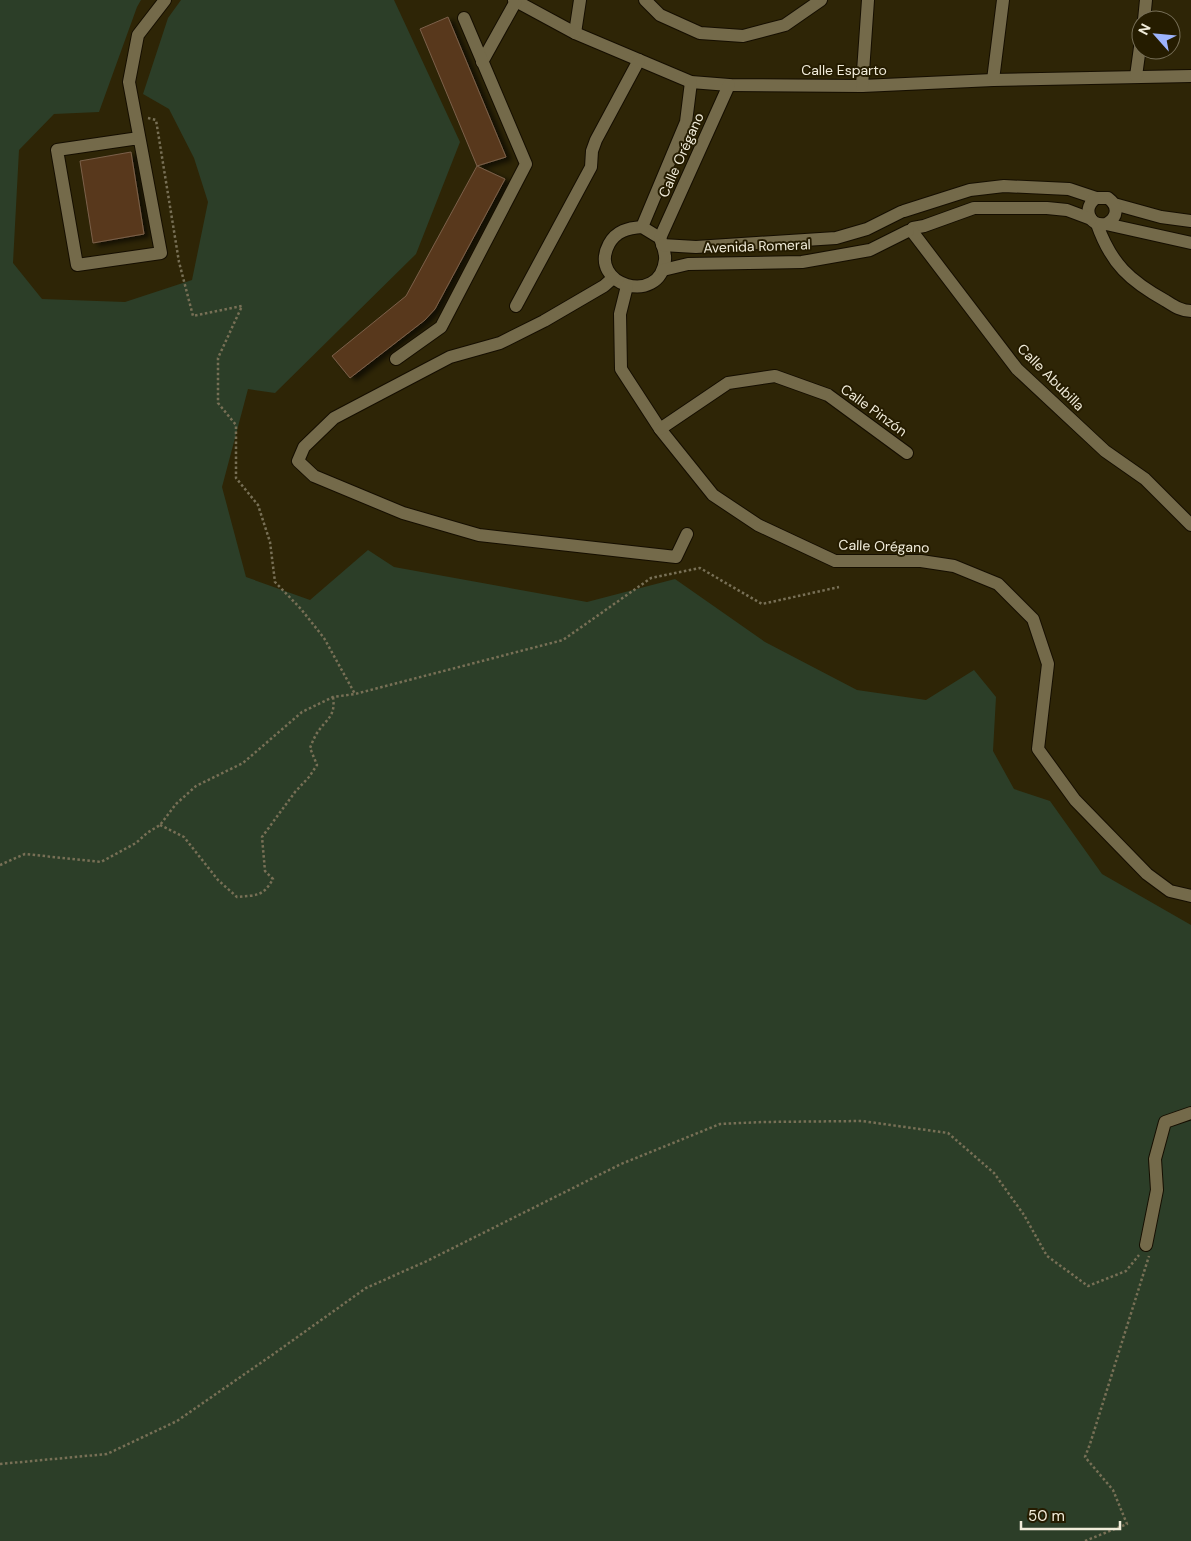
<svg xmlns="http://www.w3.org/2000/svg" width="1191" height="1541" font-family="'DM Sans',sans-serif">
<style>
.green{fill:#2c3e28}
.building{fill:#59391d;stroke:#7b604a;filter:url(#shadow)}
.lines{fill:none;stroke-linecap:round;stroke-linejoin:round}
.minor-casing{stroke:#150e00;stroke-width:14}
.path{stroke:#787056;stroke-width:2.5;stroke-dasharray:2.5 2.5;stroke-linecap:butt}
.minor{stroke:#746a4a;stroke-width:12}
.labels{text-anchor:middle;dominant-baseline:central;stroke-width:4;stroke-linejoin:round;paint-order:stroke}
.street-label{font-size:14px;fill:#f1ecda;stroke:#251c00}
</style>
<defs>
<filter id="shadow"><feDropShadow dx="5.5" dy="3" stdDeviation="2.5" flood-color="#0009"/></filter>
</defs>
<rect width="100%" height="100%" fill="#2e2506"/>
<path class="green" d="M0,0H141L137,7L99,112L54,114L19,150L13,263L42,299L125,302L192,280L208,202L194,158L169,109L143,94L168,18L181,0H394L460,142L416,254L275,393L248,389L222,487L246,577L310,600L368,550L394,567L587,602L675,579L765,642L857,690L926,700L974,670L996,697L993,751L1014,789L1050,801L1102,874L1191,925V1541H0Z"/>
<g class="building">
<path d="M448,17L506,157L477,166L420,29Z"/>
<path d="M131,152L144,234L93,243L80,161Z"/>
<path d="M477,166L505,179L435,309L425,320L350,378L332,356L406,296Z"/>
</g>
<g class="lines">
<g class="minor-casing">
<g id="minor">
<path d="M514,0L575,33L691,82L729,85L862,86L993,80L1191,76"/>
<path d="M645,0L660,15L700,33L743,36L785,25L821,0"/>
<path d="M1144,20L1146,0"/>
<path d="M575,33L580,0"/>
<path d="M482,62L516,1"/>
<path d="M1136,76L1141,40"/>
<path d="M993,80L1003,0"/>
<path d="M862,86L868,0"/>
<path d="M139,138L57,150L77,265L161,253L129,82L138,35L165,0"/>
<path d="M1114,204L1161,217L1191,221"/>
<path d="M904,211L970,190L1004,186L1069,189L1096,198"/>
<path d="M1097,224C1111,264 1130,281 1166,301C1174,306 1181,311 1191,311"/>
<path d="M1106,224C1118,218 1119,206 1108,198H1096C1082,208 1089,227 1106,224L1191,243"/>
<path d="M642,227L660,238C662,245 666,252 665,260C660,307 587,285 609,244C616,231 628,228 642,227Z"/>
<path d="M642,227L686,122L691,82"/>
<path d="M913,228L924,226L974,208H1047L1067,210L1091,219"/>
<path d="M911,230L1017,369L1105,451L1145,479L1191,525"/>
<path d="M660,238L729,85"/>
<path d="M662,245L696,247L836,238L867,229L901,212"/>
<path d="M663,270L688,264L802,262L870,250L908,231"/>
<path d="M613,278L604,286L544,321L500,343L450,357L334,418L304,447L298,461L314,476L403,513L479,535L676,557L687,534"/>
<path d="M627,286L620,314L621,369L660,429L713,495L758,525L835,561H921L954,566L998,584L1033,619L1048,664L1038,749L1075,800L1147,874L1170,891L1191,896"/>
<path d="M516,306L591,167L592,151L596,140L639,60"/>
<path d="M396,359L441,327L526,164L464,18"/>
<path d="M660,429L728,383L775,376L828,395L907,453"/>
<path d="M1146,1245L1157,1190L1155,1159L1165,1122L1191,1113"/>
</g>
</g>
<g class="path">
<path d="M148,118L156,120L179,262L193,316L242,306L218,358V403L236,425V478L258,505L270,542L275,582L301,609L324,638L355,694"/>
<path d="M160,825L184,837L218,880L237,897C256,895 263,897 273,879L265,871L262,837L295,792L309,777L317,765L310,748C312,743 314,738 317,733C326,719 336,717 333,697"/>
<path d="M0,865L25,854L101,862L136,843L147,833L160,825L176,804L196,786L243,763L302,712L333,697L355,694L563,640L651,578L700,568L762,604L839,587"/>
<path d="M0,1464L107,1454L177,1421L275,1353L366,1288L427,1261L621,1164L720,1124L762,1122L862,1121L948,1133L994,1173L1024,1215L1047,1256L1088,1286L1126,1271L1139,1255"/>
<path d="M1085,1541L1127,1524L1113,1490L1085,1457L1090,1444L1149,1256"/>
</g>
<use href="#minor" class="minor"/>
</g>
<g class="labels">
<g class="street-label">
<text x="844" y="70">Calle Esparto</text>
<text transform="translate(681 155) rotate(-66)">Calle Orégano</text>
<text transform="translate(757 246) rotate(-2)">Avenida Romeral</text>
<text transform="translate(1051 377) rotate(45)">Calle Abubilla</text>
<text transform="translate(874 410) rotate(36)">Calle Pinzón</text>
<text transform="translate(884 546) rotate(2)">Calle Orégano</text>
</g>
</g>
<g transform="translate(1156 35) rotate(297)"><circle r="24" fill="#251c00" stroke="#776f57"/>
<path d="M0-4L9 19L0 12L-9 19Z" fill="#9db4fd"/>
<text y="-8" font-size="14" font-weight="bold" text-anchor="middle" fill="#f1ecda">N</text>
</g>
<path d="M1021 1521v8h99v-8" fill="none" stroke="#f1ecda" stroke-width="2.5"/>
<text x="1028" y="1521" font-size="15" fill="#f1ecda" stroke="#251c00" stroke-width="4" paint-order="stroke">50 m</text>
</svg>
